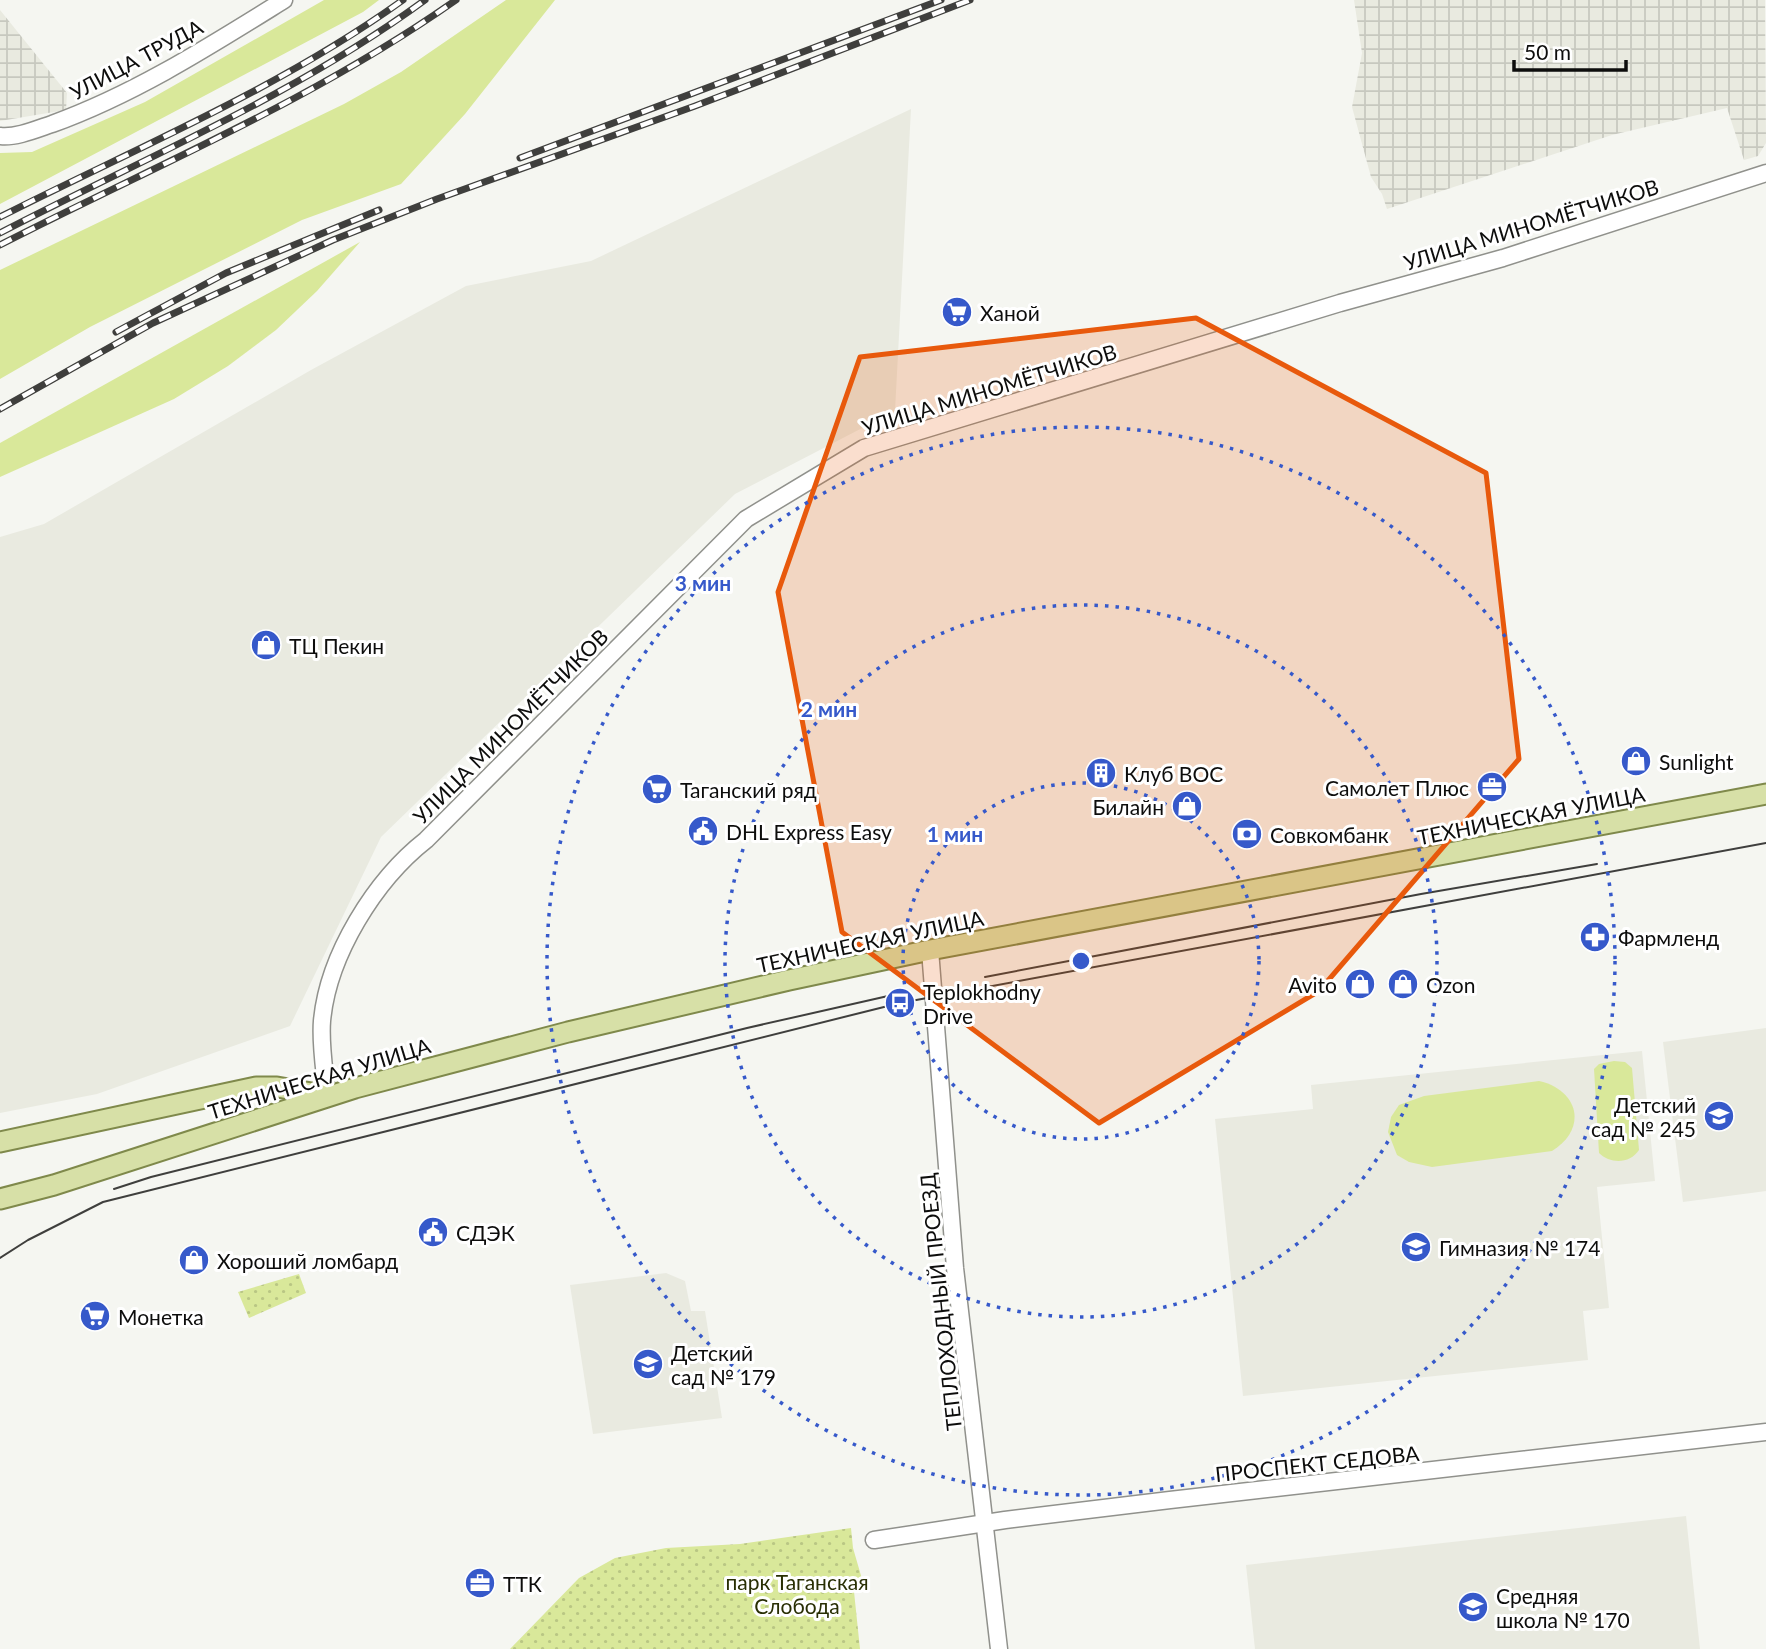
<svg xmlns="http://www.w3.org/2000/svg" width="1766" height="1649" font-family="Lato,sans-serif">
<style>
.built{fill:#e9eae0}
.industrial{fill:url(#industrial-grid)}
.grass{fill:#d9e89a}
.park{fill:url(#park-dots)}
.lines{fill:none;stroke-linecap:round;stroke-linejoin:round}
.minor-casing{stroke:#90918c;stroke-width:19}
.major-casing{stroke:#7f894b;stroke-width:23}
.minor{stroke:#fff;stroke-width:16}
.major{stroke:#d7e0a7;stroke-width:19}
.tram{stroke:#3f3f3d;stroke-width:2}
.rail-casing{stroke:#3f3f3d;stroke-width:7}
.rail{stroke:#fff;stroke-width:4.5;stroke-dasharray:13;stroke-linecap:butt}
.marked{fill:#e8590c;fill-opacity:0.2;stroke:#e8590c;stroke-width:5;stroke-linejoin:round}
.ring{fill:none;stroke:#3659ca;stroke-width:3.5;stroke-dasharray:3.5 7}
.labels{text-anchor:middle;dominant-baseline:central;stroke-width:6;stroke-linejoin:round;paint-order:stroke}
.street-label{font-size:21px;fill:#0d0d0c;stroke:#fff}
.poi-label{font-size:21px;fill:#0d0d0c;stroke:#fff;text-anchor:start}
.park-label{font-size:21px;fill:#292f04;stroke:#fff}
.centre{fill:#3659ca;stroke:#fff;stroke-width:3.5}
.ring-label{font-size:21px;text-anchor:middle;font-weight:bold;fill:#3659ca;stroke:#fff;stroke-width:6;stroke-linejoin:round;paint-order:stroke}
</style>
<defs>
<pattern id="industrial-grid" width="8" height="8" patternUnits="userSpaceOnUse" patternTransform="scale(1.75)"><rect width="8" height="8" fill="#e9eae0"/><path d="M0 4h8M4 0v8" fill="none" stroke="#c7c8bf"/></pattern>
<pattern id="park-dots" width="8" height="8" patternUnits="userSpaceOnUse" patternTransform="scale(1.75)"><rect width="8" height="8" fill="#d9e89a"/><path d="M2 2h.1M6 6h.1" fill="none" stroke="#b9c684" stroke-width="1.8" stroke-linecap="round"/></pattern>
</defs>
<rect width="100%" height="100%" fill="#f5f6f1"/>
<g class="built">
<path d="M911,109L895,411L735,494L381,837L290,1026L97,1094L0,1113V537L44,524L311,370L466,286L591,261Z"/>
<path d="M1766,1028V1191L1683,1202L1663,1042Z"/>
<path d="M1642,1051L1655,1181L1597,1187L1609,1308L1583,1311L1588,1360L1243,1396L1215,1119L1313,1109L1311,1085Z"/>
<path d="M666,1273L685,1281L691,1311H705L722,1418L593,1434L570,1285Z"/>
<path d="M1686,1516L1700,1649H1255L1246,1565Z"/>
</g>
<g class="industrial">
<path d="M1354,0H1765L1766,143L1758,156L1744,160L1727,108L1612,135L1387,209L1382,194L1371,177L1352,107L1362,53Z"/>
<path d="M0,10L67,93L66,110L0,121Z"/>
</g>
<g class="grass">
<path d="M324,0H379L363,12L0,204V153L32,152L145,102Z"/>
<path d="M506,0H555L465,114L401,184L302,220L90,327L0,379V270L344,104L401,72Z"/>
<path d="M360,242L317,291L276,330L228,366L174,399L0,477V443Z"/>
<path d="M1614,1061L1625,1062L1632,1068L1639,1150C1630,1164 1610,1164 1599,1153L1594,1069L1599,1064Z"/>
<path d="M1539,1081C1579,1090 1588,1129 1552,1151L1432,1167L1409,1162L1397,1155L1388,1132L1391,1117L1399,1105L1424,1096Z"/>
</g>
<g class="park">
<path d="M299,1274L306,1293L249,1318L238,1292Z"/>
<path d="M851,1528L853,1548L862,1579L853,1582L860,1649H510L579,1578L615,1558L666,1548L740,1544Z"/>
</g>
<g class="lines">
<g class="minor-casing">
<g id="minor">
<path d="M0,136C16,138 37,129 52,124C135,94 210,46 284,0"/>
<path d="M930,950L955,1268L999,1649"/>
<path d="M327,1096C325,1072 320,1045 322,1021C328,955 375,880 426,840L746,519L864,448L1340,303L1503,258L1766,173"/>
<path d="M874,1540L1005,1520L1170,1500L1766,1432"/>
</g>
</g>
<g class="major-casing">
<g id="major">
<path d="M0,1142L256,1087H277L323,1095"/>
<path d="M0,1199L54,1185L355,1088L568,1032L789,980L930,950L1766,794"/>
</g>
</g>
<use href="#minor" class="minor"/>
<use href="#major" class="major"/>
<g class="tram">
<path d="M985,977L1421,894L1597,864"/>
<path d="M114,1189L151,1177L747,1028L888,996"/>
<path d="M0,1258L28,1240L103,1202L900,1003L1766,843"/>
</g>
<g class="rail-casing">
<g id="rail">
<path d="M520,158L941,0"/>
<path d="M0,217C136,148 279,89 403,0"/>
<path d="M0,233C144,158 294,96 425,0"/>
<path d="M0,245C154,166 314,100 456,0"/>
<path d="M116,332L226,273L379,210"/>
<path d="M0,409L153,323L333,240L437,199L695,106L970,0"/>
</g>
</g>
<use href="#rail" class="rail"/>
</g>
<path class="marked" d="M1196,318L1486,473L1519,759L1319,991L1099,1123L842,932L778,592L860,357Z"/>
<g class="ring">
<circle cx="1081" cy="961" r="178"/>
<circle cx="1081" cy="961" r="356"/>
<circle cx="1081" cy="961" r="534"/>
</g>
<defs>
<g id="supermarket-disc" transform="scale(1.575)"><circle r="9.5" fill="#3659ca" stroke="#fff"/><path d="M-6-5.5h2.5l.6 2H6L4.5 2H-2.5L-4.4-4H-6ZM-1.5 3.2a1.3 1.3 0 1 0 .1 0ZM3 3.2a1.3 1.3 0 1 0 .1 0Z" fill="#fff"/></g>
<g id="shop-disc" transform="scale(1.575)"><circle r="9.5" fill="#3659ca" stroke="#fff"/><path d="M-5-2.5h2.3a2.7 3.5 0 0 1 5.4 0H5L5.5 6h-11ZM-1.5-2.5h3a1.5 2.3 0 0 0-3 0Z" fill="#fff"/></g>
<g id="building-disc" transform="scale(1.575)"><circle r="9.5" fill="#3659ca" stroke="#fff"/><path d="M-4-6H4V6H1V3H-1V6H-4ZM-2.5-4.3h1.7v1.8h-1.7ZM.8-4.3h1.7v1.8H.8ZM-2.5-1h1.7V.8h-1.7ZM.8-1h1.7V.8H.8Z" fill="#fff"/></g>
<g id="office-disc" transform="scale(1.575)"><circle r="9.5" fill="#3659ca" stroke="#fff"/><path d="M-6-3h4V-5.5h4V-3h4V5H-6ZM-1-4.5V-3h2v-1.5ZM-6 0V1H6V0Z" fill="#fff"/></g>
<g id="civic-disc" transform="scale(1.575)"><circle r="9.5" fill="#3659ca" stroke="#fff"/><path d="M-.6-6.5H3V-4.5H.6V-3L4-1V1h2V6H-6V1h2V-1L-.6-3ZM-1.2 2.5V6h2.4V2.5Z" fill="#fff"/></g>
<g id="bank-disc" transform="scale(1.575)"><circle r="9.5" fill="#3659ca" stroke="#fff"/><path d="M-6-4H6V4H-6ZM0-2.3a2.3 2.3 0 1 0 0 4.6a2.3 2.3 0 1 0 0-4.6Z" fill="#fff"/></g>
<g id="pharmacy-disc" transform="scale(1.575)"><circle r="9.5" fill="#3659ca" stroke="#fff"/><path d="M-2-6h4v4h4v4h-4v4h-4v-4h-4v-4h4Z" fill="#fff"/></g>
<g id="bus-disc" transform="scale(1.575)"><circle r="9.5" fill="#3659ca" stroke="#fff"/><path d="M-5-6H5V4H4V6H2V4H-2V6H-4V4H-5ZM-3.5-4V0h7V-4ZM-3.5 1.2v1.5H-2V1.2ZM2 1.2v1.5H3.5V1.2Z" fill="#fff"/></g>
<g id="school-disc" transform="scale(1.575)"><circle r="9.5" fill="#3659ca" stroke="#fff"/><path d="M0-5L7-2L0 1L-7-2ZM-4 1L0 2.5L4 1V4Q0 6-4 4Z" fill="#fff"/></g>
</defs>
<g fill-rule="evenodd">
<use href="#supermarket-disc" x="957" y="312"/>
<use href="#shop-disc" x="266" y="645"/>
<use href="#shop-disc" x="1636" y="761"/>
<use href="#building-disc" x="1101" y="773"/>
<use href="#office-disc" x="1492" y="787"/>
<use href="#supermarket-disc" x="657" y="789"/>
<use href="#shop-disc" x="1187" y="806"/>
<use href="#civic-disc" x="703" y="831"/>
<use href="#bank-disc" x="1247" y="834"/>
<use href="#pharmacy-disc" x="1595" y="937"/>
<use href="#shop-disc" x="1360" y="984"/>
<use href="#shop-disc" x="1403" y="984"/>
<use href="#bus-disc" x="900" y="1003"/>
<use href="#school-disc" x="1719" y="1116"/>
<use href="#civic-disc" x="433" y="1232"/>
<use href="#school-disc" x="1416" y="1247"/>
<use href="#shop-disc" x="194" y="1260"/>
<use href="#supermarket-disc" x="95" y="1316"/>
<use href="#school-disc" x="648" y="1364"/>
<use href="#office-disc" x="480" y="1583"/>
<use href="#school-disc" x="1473" y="1607"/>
</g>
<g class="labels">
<g class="street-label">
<text transform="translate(136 59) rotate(-28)">УЛИЦА ТРУДА</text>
<text transform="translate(1531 224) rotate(-17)">УЛИЦА МИНОМЁТЧИКОВ</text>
<text transform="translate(989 389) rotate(-17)">УЛИЦА МИНОМЁТЧИКОВ</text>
<text transform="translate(510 726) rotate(-45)">УЛИЦА МИНОМЁТЧИКОВ</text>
<text transform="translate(1531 815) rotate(-11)">ТЕХНИЧЕСКАЯ УЛИЦА</text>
<text transform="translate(870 941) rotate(-12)">ТЕХНИЧЕСКАЯ УЛИЦА</text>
<text transform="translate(319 1078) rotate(-17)">ТЕХНИЧЕСКАЯ УЛИЦА</text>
<text transform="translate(940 1302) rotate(-96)">ТЕПЛОХОДНЫЙ ПРОЕЗД</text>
<text transform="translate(1317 1463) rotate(-6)">ПРОСПЕКТ СЕДОВА</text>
</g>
<g class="poi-label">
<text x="980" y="312">Ханой</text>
<text x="289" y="645">ТЦ Пекин</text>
<text x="1659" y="761">Sunlight</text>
<text x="1124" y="773">Клуб ВОС</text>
<text x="1469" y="787" text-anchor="end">Самолет Плюс</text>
<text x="680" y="789">Таганский ряд</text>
<text x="1164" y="806" text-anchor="end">Билайн</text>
<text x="726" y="831">DHL Express Easy</text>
<text x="1270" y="834">Совкомбанк</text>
<text x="1618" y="937">Фармленд</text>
<text x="1337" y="984" text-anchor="end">Avito</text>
<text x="1426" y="984">Ozon</text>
<text x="923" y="991">Teplokhodny<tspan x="923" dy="24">Drive</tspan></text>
<text x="1696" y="1104" text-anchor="end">Детский<tspan x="1696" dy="24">сад № 245</tspan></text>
<text x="456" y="1232">СДЭК</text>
<text x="1439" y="1247">Гимназия № 174</text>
<text x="217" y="1260">Хороший ломбард</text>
<text x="118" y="1316">Монетка</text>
<text x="671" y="1352">Детский<tspan x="671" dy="24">сад № 179</tspan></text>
<text x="503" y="1583">ТТК</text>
<text x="1496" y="1595">Средняя<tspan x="1496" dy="24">школа № 170</tspan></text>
</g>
<g class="park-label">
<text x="797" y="1581">парк Таганская<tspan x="797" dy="24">Слобода</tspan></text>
</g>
</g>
<circle cx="1081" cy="961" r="10" class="centre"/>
<g class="ring-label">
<text x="703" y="591">3 мин</text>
<text x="829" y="717">2 мин</text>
<text x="955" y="842">1 мин</text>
</g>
<path d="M1514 60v10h112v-10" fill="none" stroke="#0d0d0c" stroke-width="3.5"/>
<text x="1524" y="60" font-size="21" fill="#0d0d0c" stroke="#ffffff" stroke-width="5" paint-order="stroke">50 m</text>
</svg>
